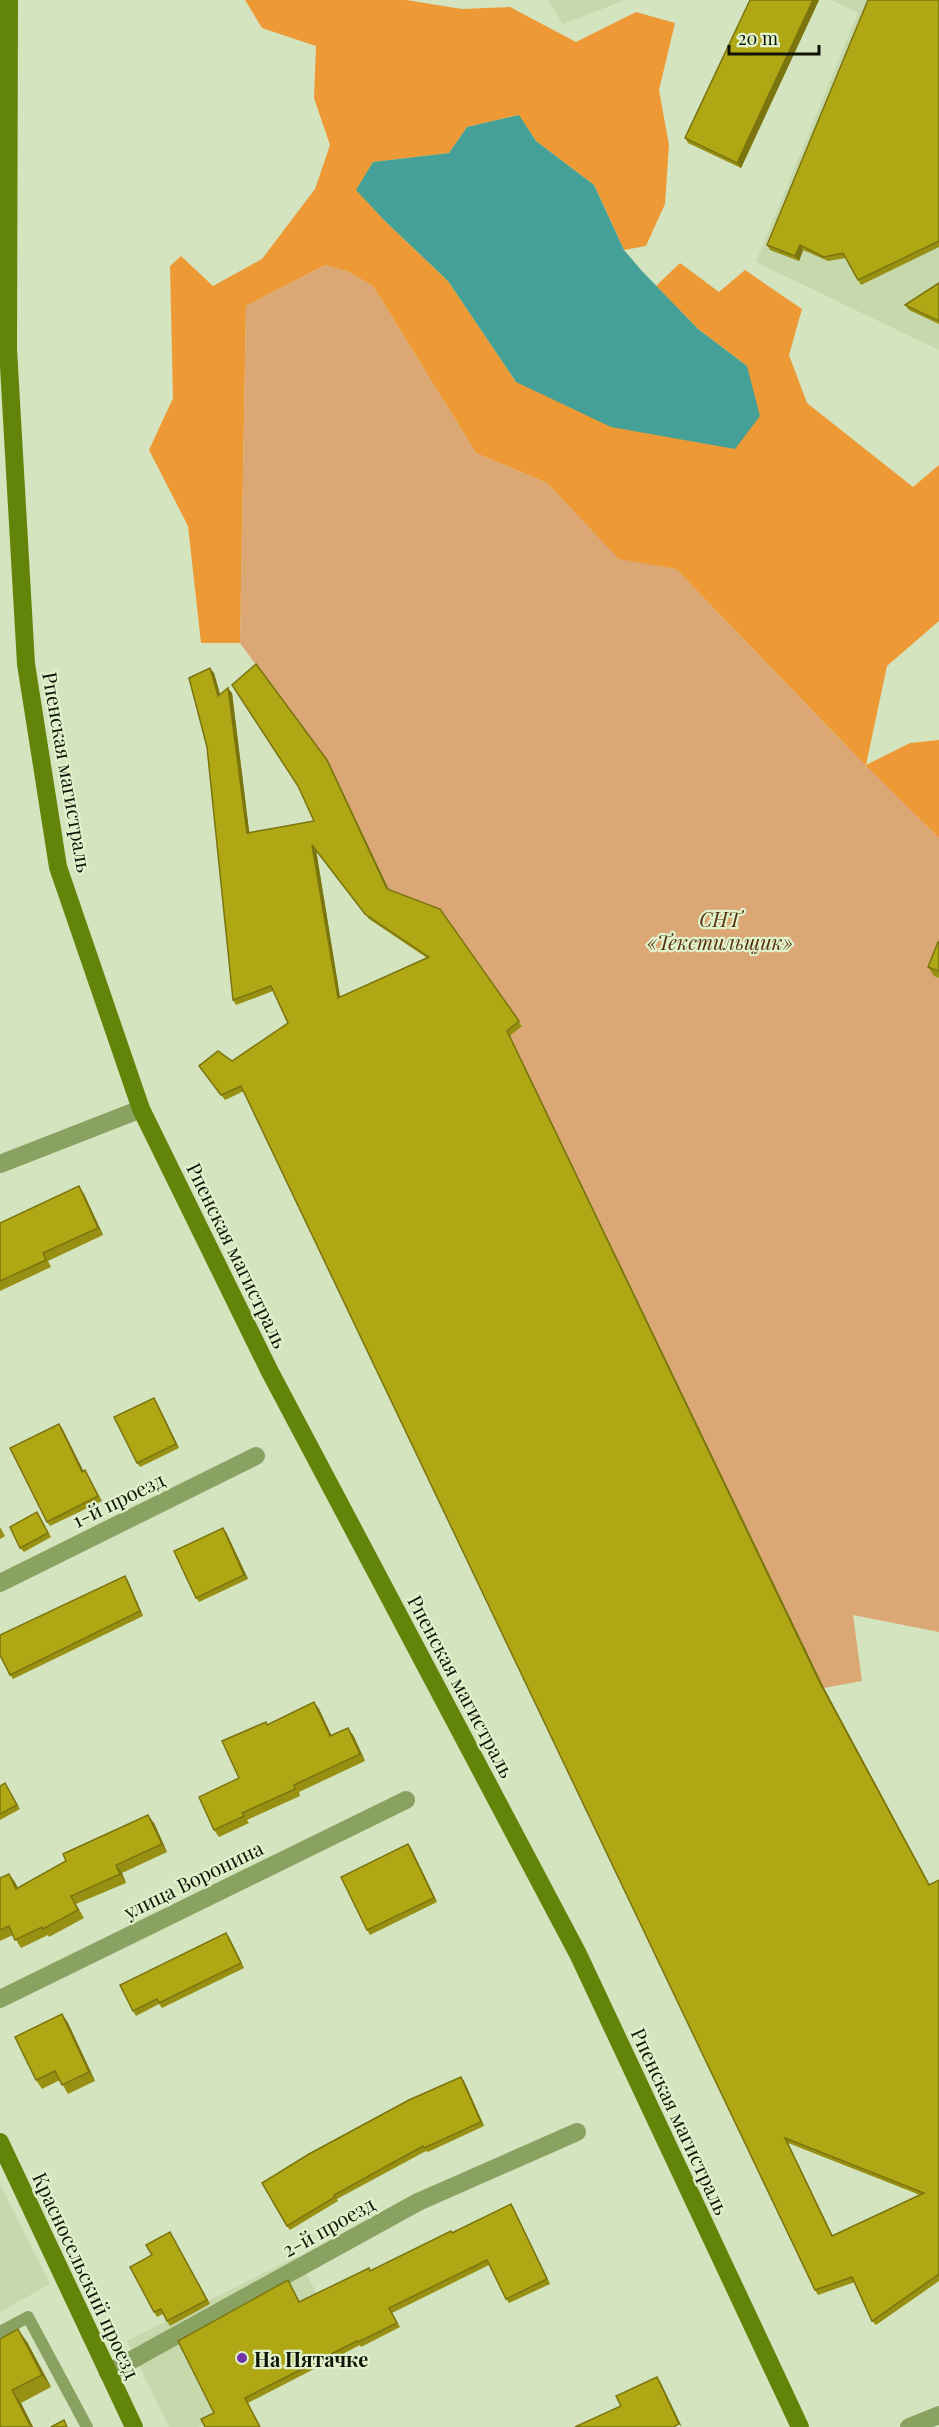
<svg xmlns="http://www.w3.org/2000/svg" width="939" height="2427" font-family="'Playfair Display',serif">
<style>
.built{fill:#c6d8ac}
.green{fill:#dba875}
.forest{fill:#ed9936}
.water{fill:#45a197}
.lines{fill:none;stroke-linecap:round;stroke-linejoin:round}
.lane{stroke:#8aa261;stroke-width:12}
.street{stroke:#8aa261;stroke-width:18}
.secondary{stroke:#628408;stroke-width:18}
.wall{fill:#979012;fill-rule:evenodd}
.shaded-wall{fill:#7b750f}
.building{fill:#b0a715;stroke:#7b750f;stroke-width:1.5;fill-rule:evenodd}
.poi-dot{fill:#7333a8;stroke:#e1f1cc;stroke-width:2}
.labels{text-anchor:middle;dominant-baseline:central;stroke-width:4.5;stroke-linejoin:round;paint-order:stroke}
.street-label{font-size:20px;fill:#0f1407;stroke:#e1f1cc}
.park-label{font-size:20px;font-style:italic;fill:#54330a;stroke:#e1f1cc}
.poi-label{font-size:20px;font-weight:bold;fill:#0f1407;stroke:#e1f1cc;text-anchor:start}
</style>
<rect width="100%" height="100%" fill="#d4e4bf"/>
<g class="built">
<path d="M548,0H625L563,24Z"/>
<path d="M831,0H939V350L756,262L858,13Z"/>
<path d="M0,2184L50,2284L0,2312Z"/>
<path d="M298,2256L346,2354L197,2427H169L127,2341Z"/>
</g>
<path class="green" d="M325,265L349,272L373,286L476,453L547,483L619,558L676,569L866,766L939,838V1632L853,1615L862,1681L824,1688L510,1036L522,1025L391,894L330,765L240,643L246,306Z"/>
<path class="forest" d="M245,0H406L462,9L510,7L576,42L636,12L675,23L659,90L669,145L665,204L646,246L624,250L594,185L536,141L518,115L467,127L449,153L373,162L357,190L385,221L448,281L516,382L747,366L698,329L656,286L680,263L719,292L745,270L802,309L789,355L807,403L913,487L939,465V621L887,666L866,765L910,743L939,740V838L866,766L676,569L619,559L547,483L476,453L373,286L349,272L325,265L246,306L240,643H201L188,526L149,450L173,398L170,266L181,256L213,286L262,259L315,189L330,145L314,98L316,46L262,28Z"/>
<path class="water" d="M519,115L536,141L594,185L624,250L641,270L698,329L747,366L760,416L735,449L611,427L516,382L448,281L385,221L356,190L373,162L449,153L467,127Z"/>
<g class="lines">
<path class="lane" d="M0,2332L28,2317L87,2427"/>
<g class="street">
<path d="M0,1164L141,1109"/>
<path d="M0,1583L256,1456"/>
<path d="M0,1999L406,1800"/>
<path d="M108,2373L418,2202L577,2132"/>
<path d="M909,2427L939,2415"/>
</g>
<g class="secondary">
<path d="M9,0L8,349L26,664L58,867L141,1109L269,1370L578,1954L800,2427"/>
<path d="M0,2142L134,2427"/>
</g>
</g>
<g class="wall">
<path d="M750,0H819L741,168L688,143L685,138Z"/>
<path d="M939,0V247L861,285L846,258L828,261L803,250L799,261L770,250L767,245Z"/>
<path d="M939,283V324L909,310L905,305Z"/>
<path d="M214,673L220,695L232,693L249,833L314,821L330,765L389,890L440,909L522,1026L510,1036L824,1688L930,1885L939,1880V2281L876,2325L872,2321L855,2282L818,2295L815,2290L244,1091L225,1100L199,1066L232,1061L288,1023L273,991L236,1005L233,1000ZM316,850L369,919L427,958L340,997ZM788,2143L920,2195L833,2236Z"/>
<path d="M939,942V978L934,976L928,967Z"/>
<path d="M84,1194L103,1235L48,1261L51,1267L0,1291V1223Z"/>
<path d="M154,1398L157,1403L179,1448L140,1467L137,1463Z"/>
<path d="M62,1428L83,1471L85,1470L88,1475L102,1501L50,1526L47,1522Z"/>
<path d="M37,1512L51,1537L24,1552L20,1548Z"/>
<path d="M0,1527L5,1536L0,1539Z"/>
<path d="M226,1532L248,1579L199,1602L196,1598Z"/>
<path d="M125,1576L128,1581L143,1616L13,1679L10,1675Z"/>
<path d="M319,1709L331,1736L353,1735L365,1761L299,1792L300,1796L247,1820L249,1823L219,1837L214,1830L239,1778L268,1725Z"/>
<path d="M0,1786L8,1788L20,1809L0,1820Z"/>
<path d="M154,1823L167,1852L122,1873L126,1883L76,1904L84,1918L49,1937L48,1935L21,1948L13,1935L0,1941V1878L9,1874L18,1888Z"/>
<path d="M408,1844L411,1848L437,1902L370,1935L367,1930Z"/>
<path d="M229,1937L244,1968L162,2008L159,2004L136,2016L133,2011Z"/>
<path d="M62,2014L68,2023L95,2081L68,2094L60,2080L42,2089L36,2080Z"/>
<path d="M461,2077L464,2081L484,2126L428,2152L426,2151L337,2199L338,2201L290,2230L287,2226Z"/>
<path d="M511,2204L514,2209L550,2284L509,2303L506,2299L489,2265L392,2313L400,2327L361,2347L360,2345L248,2403L214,2413L288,2280L300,2302L371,2271Z"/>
<path d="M170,2232L210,2304L170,2326L163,2314L157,2317L154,2312L152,2255Z"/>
<path d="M27,2342L51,2387L21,2403L33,2427H0Z"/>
</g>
<g class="shaded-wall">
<path d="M813,0H819L741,168L737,163Z"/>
<path d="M800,245L803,250L799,261L795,256Z"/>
<path d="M210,668L214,673L222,701L218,696Z"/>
<path d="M228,688L232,693L250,838L247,833Z"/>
<path d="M327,760L330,765L391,894L387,889Z"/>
<path d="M312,845L316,850L341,1003L338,998Z"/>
<path d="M507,1031L510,1036L824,1688L932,1890L820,1683Z"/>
<path d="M79,1186L84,1194L103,1235L98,1228Z"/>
<path d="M154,1398L157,1403L179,1448L176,1444Z"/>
<path d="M59,1424L62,1428L86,1476L82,1472Z"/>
<path d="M223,1528L226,1532L248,1579L244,1575Z"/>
<path d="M125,1576L128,1581L143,1616L140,1611Z"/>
<path d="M314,1702L319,1709L335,1743L330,1736Z"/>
<path d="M348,1728L353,1735L365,1761L360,1754Z"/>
<path d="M148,1815L154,1823L167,1852L162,1844Z"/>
<path d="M408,1844L411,1848L437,1902L434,1898Z"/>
<path d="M116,1865L122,1873L126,1883L120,1874Z"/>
<path d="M9,1874L15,1882L22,1897L16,1889Z"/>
<path d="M226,1933L229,1937L244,1968L241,1963Z"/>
<path d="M62,2014L68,2023L95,2081L89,2072Z"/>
<path d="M461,2077L464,2081L484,2126L481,2122Z"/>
<path d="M785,2138L788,2143L835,2241L832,2236Z"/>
<path d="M511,2204L514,2209L550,2284L547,2279Z"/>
<path d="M170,2232L173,2237L210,2304L207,2300Z"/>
<path d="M18,2329L27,2342L51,2387L42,2375Z"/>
<path d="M657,2377L660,2381L682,2427L679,2424Z"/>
<path d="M12,2390L21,2403L33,2427H31Z"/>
</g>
<g class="building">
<path d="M750,0H813L737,163L685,138Z"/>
<path d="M868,0H939V241L858,280L843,253L824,257L800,245L795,256L767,245Z"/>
<path d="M939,283V321L905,305Z"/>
<path d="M256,664L327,760L387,889L440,909L519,1021L507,1031L820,1683L929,1885L939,1880V2274L872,2321L852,2277L815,2290L241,1086L221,1095L199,1066L218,1051L232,1061L288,1023L271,986L233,1000L207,747L189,678L210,668L218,696L228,688L247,833L314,821L298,786L232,685ZM312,845L365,914L429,957L338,998ZM785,2138L924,2193L832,2236Z"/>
<path d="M938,942H939V971L928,967Z"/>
<path d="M79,1186L98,1228L43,1253L46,1260L0,1281V1223Z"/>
<path d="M154,1398L176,1444L137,1463L114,1417Z"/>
<path d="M59,1424L82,1472L85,1470L98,1496L47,1522L10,1448Z"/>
<path d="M37,1512L48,1533L20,1548L10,1527Z"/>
<path d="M223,1528L244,1575L196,1598L174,1551Z"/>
<path d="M125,1576L140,1611L10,1675L0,1655V1635Z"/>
<path d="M314,1702L330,1736L348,1728L360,1754L294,1785L295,1789L242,1813L244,1816L214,1830L199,1797L239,1778L222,1741L266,1722L267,1725Z"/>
<path d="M5,1783L17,1805L0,1814V1786Z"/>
<path d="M148,1815L162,1844L116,1865L120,1874L71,1896L78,1910L43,1929L42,1927L15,1940L9,1926L0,1930V1878L9,1874L16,1889L66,1861L63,1854Z"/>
<path d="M408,1844L434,1898L367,1930L341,1877Z"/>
<path d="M226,1933L241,1963L159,2003L157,1999L133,2011L120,1985Z"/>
<path d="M62,2014L89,2072L62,2085L55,2071L36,2080L15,2037Z"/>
<path d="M461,2077L481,2122L424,2148L423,2146L334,2195L335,2197L287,2226L262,2183L309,2154L409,2100Z"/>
<path d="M511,2204L547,2279L506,2299L487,2260L389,2308L397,2323L358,2342L357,2341L245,2398L260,2427H205L201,2419L214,2413L178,2341L288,2280L299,2302L369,2268L370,2271L451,2231L452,2233Z"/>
<path d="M170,2232L207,2300L167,2321L161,2309L154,2312L130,2267L152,2255L146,2245Z"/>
<path d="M18,2329L42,2375L12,2390L31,2427H0V2339Z"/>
<path d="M657,2377L679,2424L673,2427H575L621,2406L616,2396Z"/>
<path d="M64,2420L67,2427H51Z"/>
</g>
<circle class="poi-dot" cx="242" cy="2358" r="6"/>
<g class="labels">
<g class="street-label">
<text transform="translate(68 772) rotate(80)">Рпенская магистраль</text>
<text transform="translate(238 1255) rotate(64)">Рпенская магистраль</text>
<text transform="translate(118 1499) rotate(-26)">1-й проезд</text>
<text transform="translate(462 1686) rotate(62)">Рпенская магистраль</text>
<text transform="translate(193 1879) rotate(-26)">улица Воронина</text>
<text transform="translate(681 2121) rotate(65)">Рпенская магистраль</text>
<text transform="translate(328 2226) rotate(-29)">2-й проезд</text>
<text transform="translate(87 2275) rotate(65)">Красносельский проезд</text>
</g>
<g class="park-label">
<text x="720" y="918">СНТ<tspan x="720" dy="23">«Текстильщик»</tspan></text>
</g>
<g class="poi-label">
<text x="254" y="2358">На Пятачке</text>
</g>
</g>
<path d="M729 45v9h90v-9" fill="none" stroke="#0f1407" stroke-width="3"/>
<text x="738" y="45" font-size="18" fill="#0f1407" stroke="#e1f1cc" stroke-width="4.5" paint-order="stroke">20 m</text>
</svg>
